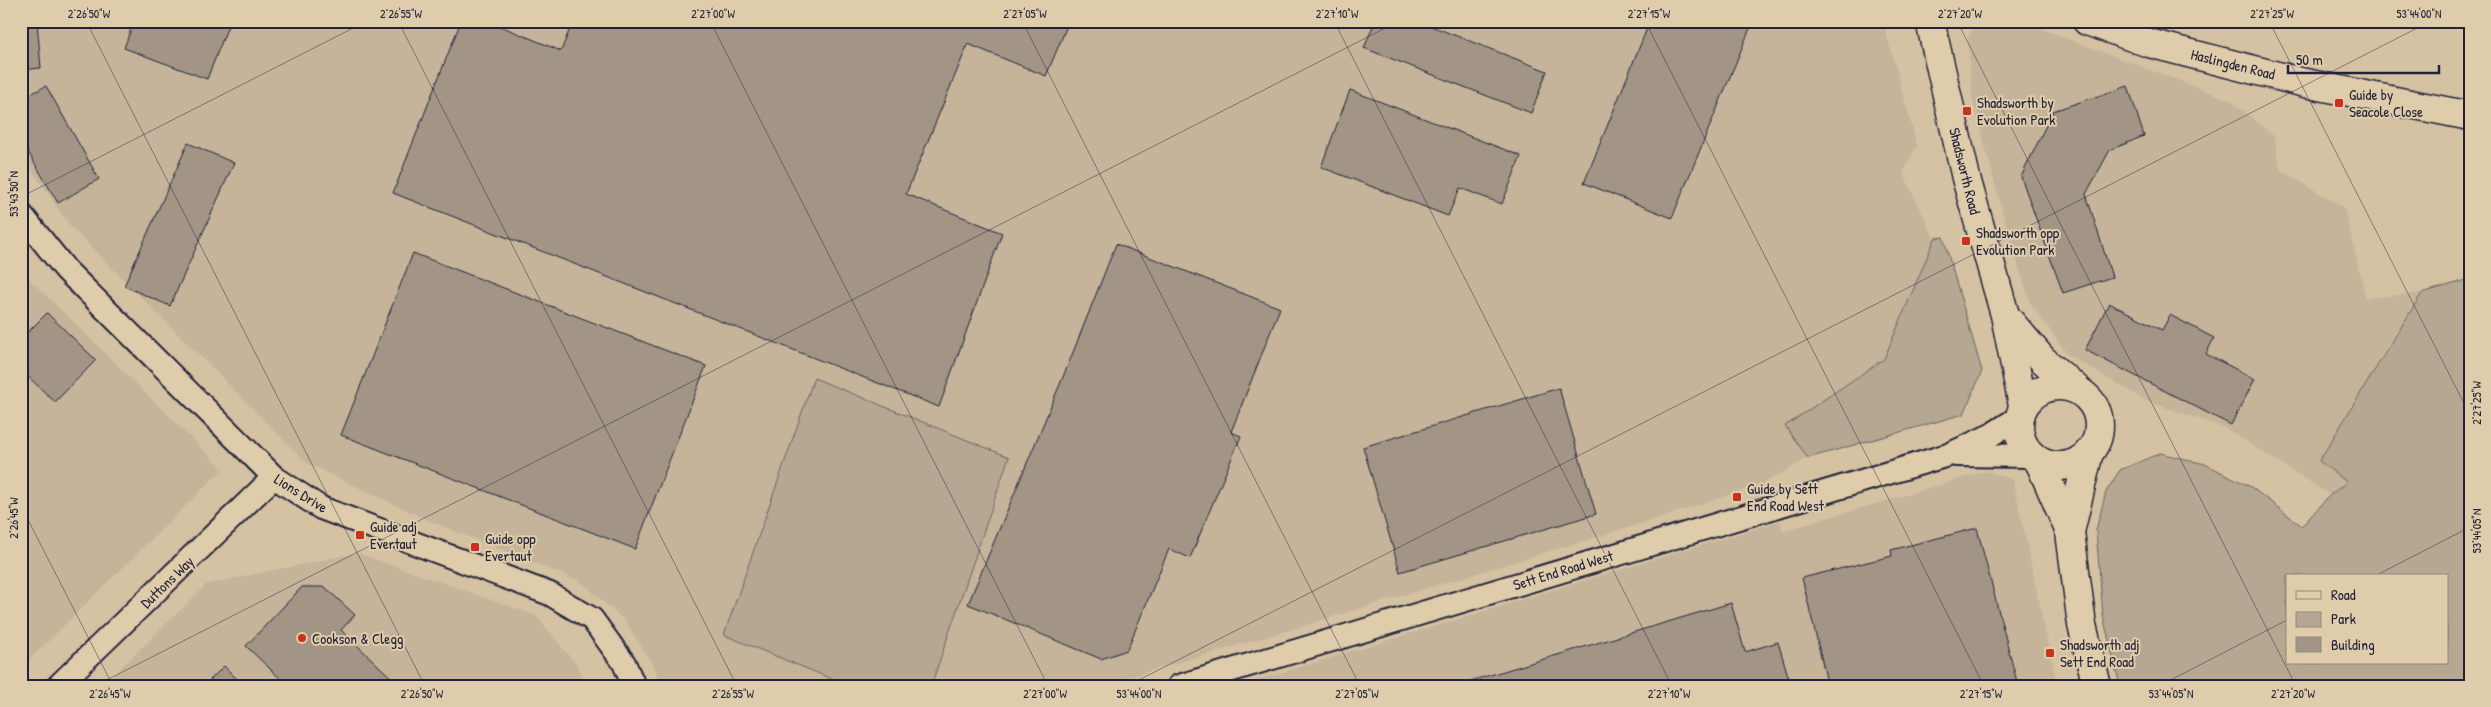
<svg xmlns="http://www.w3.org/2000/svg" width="2491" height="707" font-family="'Patrick Hand',sans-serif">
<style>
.built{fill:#c5b49a}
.green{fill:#b6a792;stroke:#6c6466;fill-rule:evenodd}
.building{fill:#a29586;stroke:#22223b}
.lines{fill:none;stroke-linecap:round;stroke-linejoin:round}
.minor-casing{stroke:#22223b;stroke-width:26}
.major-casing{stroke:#22223b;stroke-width:31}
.highway-casing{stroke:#22223b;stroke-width:31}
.minor{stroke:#dfccaa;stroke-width:22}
.major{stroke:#dfccaa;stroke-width:28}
.highway{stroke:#dfccaa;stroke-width:28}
.ticks{fill:none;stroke:#22223b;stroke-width:1;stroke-opacity:0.45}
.poi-dot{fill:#c8321e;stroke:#dfccaa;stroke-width:2}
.labels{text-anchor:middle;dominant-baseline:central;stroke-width:4;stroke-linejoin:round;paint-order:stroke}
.street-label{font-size:15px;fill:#22223b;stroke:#dfccaa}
.poi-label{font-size:15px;fill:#22223b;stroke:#dfccaa;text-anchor:start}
.neatline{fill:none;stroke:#22223b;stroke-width:2}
.ticks-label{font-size:12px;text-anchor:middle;fill:#22223b}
</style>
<rect width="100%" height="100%" fill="#d4c2a3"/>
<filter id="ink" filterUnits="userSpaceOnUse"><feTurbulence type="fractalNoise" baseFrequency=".02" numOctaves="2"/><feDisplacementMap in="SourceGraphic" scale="10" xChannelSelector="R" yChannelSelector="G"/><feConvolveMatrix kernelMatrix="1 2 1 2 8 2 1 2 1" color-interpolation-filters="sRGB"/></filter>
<g filter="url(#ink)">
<g class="built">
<path d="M21,21H1883L1917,145L1903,173L1934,238L1943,237L1982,371L1964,414L1808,458L1764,483L1663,517L1299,627L1100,686H931L1009,457L724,634L849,686H660L655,668L625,621L580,581L429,521L307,463L70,226L21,154Z"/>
<path d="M1975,21H2021L2230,100L2274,136L2280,169L2344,208L2366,298L2422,293L2319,461L2347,481L2330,495L2225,428L2147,401L2068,355L2031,304L2012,247L1972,97L1968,39Z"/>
<path d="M21,271L223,469L21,668Z"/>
<path d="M1987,471L2013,480L2057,686H1238L1780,521L1783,531Z"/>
<path d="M357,553L535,615L577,665L587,686H102L207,584Z"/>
</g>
<g class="green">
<path d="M1943,237L1982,371L1964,414L1808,458L1785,426L1884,359L1935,238Z"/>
<path d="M2470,279V686H2120L2103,616L2096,530L2106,492L2120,470L2160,453L2205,464L2251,487L2302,526L2330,495L2347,482L2319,461L2422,293ZM2287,576H2447V663H2287Z"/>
<path d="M814,378L1009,457L931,686H849L724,635Z"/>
</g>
<g class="building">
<path d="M21,21H37L41,68L21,70Z"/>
<path d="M134,21H230L207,79L124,48Z"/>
<path d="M461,21H488L561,51L573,21H1069L1046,76L968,44L906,194L1002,233L939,407L393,193Z"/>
<path d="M1375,21H1418L1547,71L1531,113L1364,48Z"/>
<path d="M1650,21H1753L1672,218L1584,183Z"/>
<path d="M46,86L99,179L58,203L21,140V99Z"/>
<path d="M2128,86L2144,136L2110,150L2086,194L2112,277L2063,293L2021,177L2053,111Z"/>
<path d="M1350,90L1521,156L1502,204L1460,188L1448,216L1321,167Z"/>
<path d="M188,143L234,163L170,306L124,286Z"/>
<path d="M1116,244L1280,308L1231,432L1241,436L1190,558L1169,549L1127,650L1101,659L968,604L1068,365Z"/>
<path d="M413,253L706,366L635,549L341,435Z"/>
<path d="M2109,303L2162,330L2170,315L2214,338L2206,354L2255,379L2231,425L2085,350Z"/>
<path d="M47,313L96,360L55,402L21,370V339Z"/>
<path d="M1559,388L1596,514L1400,572L1363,447Z"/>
<path d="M1977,528L2018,686H1828L1802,578L1892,556L1891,550Z"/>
<path d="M302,587H325L355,615L341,630L400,686H288L246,646Z"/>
<path d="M1731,603L1745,652L1778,642L1791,686H1467V682Z"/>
<path d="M224,666L244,686H204Z"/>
</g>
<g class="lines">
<g class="minor-casing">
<g id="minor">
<path d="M21,214L66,270L274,477L321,508L550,594L592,619L624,663L634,686"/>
<path d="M1956,455L2031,456"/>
<path d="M58,686L274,477"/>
<path d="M1179,686L1948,455L1991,435L2019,417"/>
</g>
</g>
<g class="major-casing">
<g id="major">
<path d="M1930,21L1966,178L2005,315L2023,406"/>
<path d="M2007,318L2043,360L2077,389"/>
<circle cx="2059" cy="426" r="40"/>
<path d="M2039,461L2070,532L2082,625L2097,686"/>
<path d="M2070,532L2089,452"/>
</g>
</g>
<g class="highway-casing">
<path id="highway" d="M2087,21L2149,43L2305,83L2470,116"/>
</g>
<use href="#minor" class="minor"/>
<use href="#major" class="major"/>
<use href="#highway" class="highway"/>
</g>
</g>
<path class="ticks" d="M86,21L425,686M398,21L737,686M710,21L1048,686M1022,21L1360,686M1334,21L1672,686M1645,21L1984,686M1957,21L2296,686M2269,21L2470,415M21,197L367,21M21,506L113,686M2375,576L2470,527M95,686L1399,21M1127,686L2431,21M2159,686L2287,620"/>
<g class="poi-dot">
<rect x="2334" y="98" width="10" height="10" rx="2.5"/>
<rect x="1962" y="106" width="10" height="10" rx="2.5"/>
<rect x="1961" y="236" width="10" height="10" rx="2.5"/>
<rect x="1732" y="492" width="10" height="10" rx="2.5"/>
<rect x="355" y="530" width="10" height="10" rx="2.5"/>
<rect x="470" y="542" width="10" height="10" rx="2.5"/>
<circle cx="302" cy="638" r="5"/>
<rect x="2045" y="648" width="10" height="10" rx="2.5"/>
</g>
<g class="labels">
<g class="street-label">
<text transform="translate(2233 64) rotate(14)">Haslingden Road</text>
<text transform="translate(1965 171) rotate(76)">Shadsworth Road</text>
<text transform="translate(301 493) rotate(32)">Lions Drive</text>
<text transform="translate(1563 570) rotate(-17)">Sett End Road West</text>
<text transform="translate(167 582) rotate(-44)">Duttons Way</text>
</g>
<g class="poi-label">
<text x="2349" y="94">Guide by<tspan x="2349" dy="17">Seacole Close</tspan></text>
<text x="1977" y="102">Shadsworth by<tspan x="1977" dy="17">Evolution Park</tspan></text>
<text x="1976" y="232">Shadsworth opp<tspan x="1976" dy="17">Evolution Park</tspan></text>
<text x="1747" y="488">Guide by Sett<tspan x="1747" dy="17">End Road West</tspan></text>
<text x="370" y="526">Guide adj<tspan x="370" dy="17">Evertaut</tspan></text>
<text x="485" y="538">Guide opp<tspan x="485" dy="17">Evertaut</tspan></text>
<text x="312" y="638">Cookson &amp; Clegg</text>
<text x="2060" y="644">Shadsworth adj<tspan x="2060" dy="17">Sett End Road</tspan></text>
</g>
</g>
<rect width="2491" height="707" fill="none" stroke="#dfccaa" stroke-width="55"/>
<rect x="2286" y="574" width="162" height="90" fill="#dfccaa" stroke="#93887e"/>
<rect x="2296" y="591" width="25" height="8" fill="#dfccaa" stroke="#93887e"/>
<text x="2331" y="600" font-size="15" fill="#22223b">Road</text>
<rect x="2296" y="612" width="25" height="15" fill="#b6a792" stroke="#93887e"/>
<text x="2331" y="624" font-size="15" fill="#22223b">Park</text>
<rect x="2296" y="637" width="25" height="15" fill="#a29586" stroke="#93887e"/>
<text x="2331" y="650" font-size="15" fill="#22223b">Building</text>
<path d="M2288 65v8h151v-8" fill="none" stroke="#22223b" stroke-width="2.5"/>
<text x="2296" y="65" font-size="15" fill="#22223b" stroke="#dfccaa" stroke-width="4" paint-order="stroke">50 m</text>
<rect x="28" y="28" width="2436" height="652" class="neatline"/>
<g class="ticks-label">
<text x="89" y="18">2°26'50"W</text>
<text x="401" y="18">2°26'55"W</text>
<text x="713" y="18">2°27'00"W</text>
<text x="1025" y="18">2°27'05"W</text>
<text x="1337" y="18">2°27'10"W</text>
<text x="1649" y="18">2°27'15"W</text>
<text x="1960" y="18">2°27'20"W</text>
<text x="2272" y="18">2°27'25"W</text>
<text x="2419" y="18">53°44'00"N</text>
<text transform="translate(14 194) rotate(-90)" y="4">53°43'50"N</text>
<text transform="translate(2477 403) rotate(-90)" y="4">2°27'25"W</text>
<text transform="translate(14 518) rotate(-90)" y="4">2°26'45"W</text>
<text transform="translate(2477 531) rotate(-90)" y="4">53°44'05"N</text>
<text x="110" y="698">2°26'45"W</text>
<text x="422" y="698">2°26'50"W</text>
<text x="733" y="698">2°26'55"W</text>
<text x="1045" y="698">2°27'00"W</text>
<text x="1139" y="698">53°44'00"N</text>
<text x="1357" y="698">2°27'05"W</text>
<text x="1669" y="698">2°27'10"W</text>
<text x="1981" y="698">2°27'15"W</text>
<text x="2171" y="698">53°44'05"N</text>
<text x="2293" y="698">2°27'20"W</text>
</g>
</svg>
